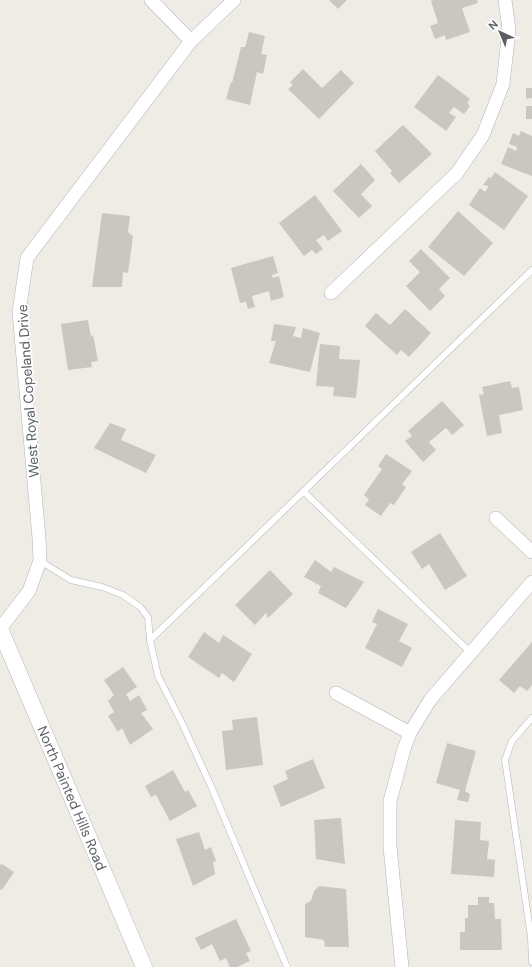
<svg xmlns="http://www.w3.org/2000/svg" width="532" height="967" font-family="'DM Sans',sans-serif">
<style>
.building{fill:#c9c7c2}
.lines{fill:none;stroke-linecap:round;stroke-linejoin:round}
.service-casing{stroke:#b2b5b9;stroke-width:7}
.minor-casing{stroke:#b2b5b9;stroke-width:14}
.tertiary-casing{stroke:#b2b5b9;stroke-width:17}
.service{stroke:#fff;stroke-width:6}
.minor{stroke:#fff;stroke-width:13}
.tertiary{stroke:#fff;stroke-width:16}
.labels{text-anchor:middle;dominant-baseline:central;stroke-width:3.5;stroke-linejoin:round;paint-order:stroke}
.street-label{font-size:14px;fill:#5c6064;stroke:#fff}
</style>
<rect width="100%" height="100%" fill="#eeece5"/>
<g class="building">
<path d="M329,0H347L338,9Z"/>
<path d="M433,0H477L478,3L462,8L470,32L446,40L445,35L435,39L430,26L438,23L431,1Z"/>
<path d="M249,32L265,36L261,54L267,55L263,74L257,72L250,105L226,99L231,82L232,83L241,47H245Z"/>
<path d="M303,69L322,88L341,70L354,83L319,119L288,89L293,85L290,82Z"/>
<path d="M438,75L470,99L467,103L470,106L464,114L454,107L449,113L456,117L446,131L414,107Z"/>
<path d="M526,88H532V98L526,99Z"/>
<rect x="526" y="106" width="6" height="13"/>
<path d="M403,125L432,154L399,183L390,173L392,171L375,151Z"/>
<path d="M521,131L532,136V176L501,164L508,147L516,151L517,147L509,144L513,133L519,136Z"/>
<path d="M361,164L375,180L361,194L372,206L359,218L333,191Z"/>
<path d="M495,172L528,196L504,230L469,205L480,188L485,192L489,186L483,185L489,177L491,178Z"/>
<path d="M315,195L342,231L328,241L324,235L316,240L323,249L316,254L312,250L304,256L279,223Z"/>
<path d="M458,211L493,243L464,276L428,247Z"/>
<path d="M102,213L130,216L128,232L133,236L128,273L123,272L122,287H92Z"/>
<path d="M421,249L450,278L439,289L445,296L430,311L406,286L420,272L409,261Z"/>
<path d="M273,256L278,273L272,275L273,278L279,276L284,297L271,301L269,291L252,296L255,307L248,309L246,302L240,303L231,268Z"/>
<path d="M405,309L431,333L409,357L401,350L397,355L365,326L376,313L390,325Z"/>
<path d="M88,320L91,337L93,335L98,361L91,362L92,367L68,370L61,324Z"/>
<path d="M274,324L296,327L293,336L301,338L303,328L320,333L310,372L269,363L276,341H271Z"/>
<path d="M320,344L340,346L339,359L360,360L356,398L333,396L334,387L316,386Z"/>
<path d="M510,381L512,388L519,387L523,410L499,415L502,433L487,436L479,395L484,394L482,387Z"/>
<path d="M442,401L464,425L452,435L446,428L429,442L436,450L423,462L405,441L412,436L408,431Z"/>
<path d="M110,423L126,429L121,440L156,455L146,473L94,448Z"/>
<path d="M386,454L412,471L402,484L406,487L394,505L390,503L381,516L365,505L369,499L364,495L382,469L378,466Z"/>
<path d="M440,533L467,576L445,590L429,564L422,569L411,552Z"/>
<path d="M315,560L331,572L334,567L364,582L346,608L318,593L321,586L304,577Z"/>
<path d="M270,570L293,594L268,618L266,613L255,625L235,605Z"/>
<path d="M378,609L408,624L399,641L412,648L402,667L365,648L377,624L372,622Z"/>
<path d="M204,632L219,643L223,635L252,654L234,682L222,673L219,678L188,657Z"/>
<path d="M532,642V685L527,691L520,686L514,693L499,680Z"/>
<path d="M123,667L137,687L126,694L130,701L139,695L147,710L141,713L153,729L130,745L122,728L118,732L108,716L114,712L108,701L114,695L104,680Z"/>
<path d="M257,717L263,765L226,770L222,731L233,730L232,720Z"/>
<path d="M447,743L476,751L465,791L470,794L468,802L457,800L460,790L436,783Z"/>
<path d="M313,759L325,788L281,807L273,786L288,779L285,771Z"/>
<path d="M173,770L185,792L188,790L197,806L170,821L156,795L151,797L145,786Z"/>
<path d="M341,818L345,864L316,859L314,820Z"/>
<path d="M455,820L481,822L480,840L489,841L487,859L495,860L494,877L451,874Z"/>
<path d="M199,832L205,850L211,847L216,861L213,862L215,874L193,886L176,839Z"/>
<path d="M2,864L14,872L2,890L0,889V865Z"/>
<path d="M319,886L346,889L349,947H325L324,940L305,937V904L311,901L314,891Z"/>
<path d="M478,897H489V903H494L495,919H501L502,950H460V932H465V918H468V905H478Z"/>
<path d="M236,919L251,951L246,953L250,961L237,967H230L226,958L220,961L212,944L201,950L195,938Z"/>
</g>
<g class="lines">
<g class="service-casing">
<g id="service">
<path d="M303,491L471,653"/>
<path d="M40,561L71,580L102,587L123,595L140,607L148,617L150,640L158,676L181,721L211,786L287,967"/>
<path d="M150,640L532,270"/>
<path d="M532,718L512,741L505,760L531,937L532,962"/>
</g>
</g>
<g class="minor-casing">
<g id="minor">
<path d="M151,0L191,41"/>
<path d="M331,293L457,173L483,135L503,84L509,30L505,0"/>
<path d="M496,518L532,552"/>
<path d="M0,629L29,591L40,561L39,538L19,312L27,258L191,41L234,0"/>
<path d="M336,693L410,733"/>
<path d="M402,967L390,847V801L404,749L410,733L430,700L532,582"/>
</g>
</g>
<g class="tertiary-casing">
<path id="tertiary" d="M0,629L144,967"/>
</g>
<use href="#service" class="service"/>
<use href="#minor" class="minor"/>
<use href="#tertiary" class="tertiary"/>
</g>
<g class="labels">
<g class="street-label">
<text transform="translate(28 391) rotate(-94)">West Royal Copeland Drive</text>
<text transform="translate(72 798) rotate(67)">North Painted Hills Road</text>
</g>
</g>
<g transform="translate(500 32) rotate(316)" stroke="#ffffff" stroke-width="3" paint-order="stroke">
<path d="M0-3L7 15L0 10L-7 15Z" fill="#5c6064"/>
<text y="-6" font-size="11" font-weight="bold" text-anchor="middle" fill="#5c6064">N</text>
</g>
</svg>
